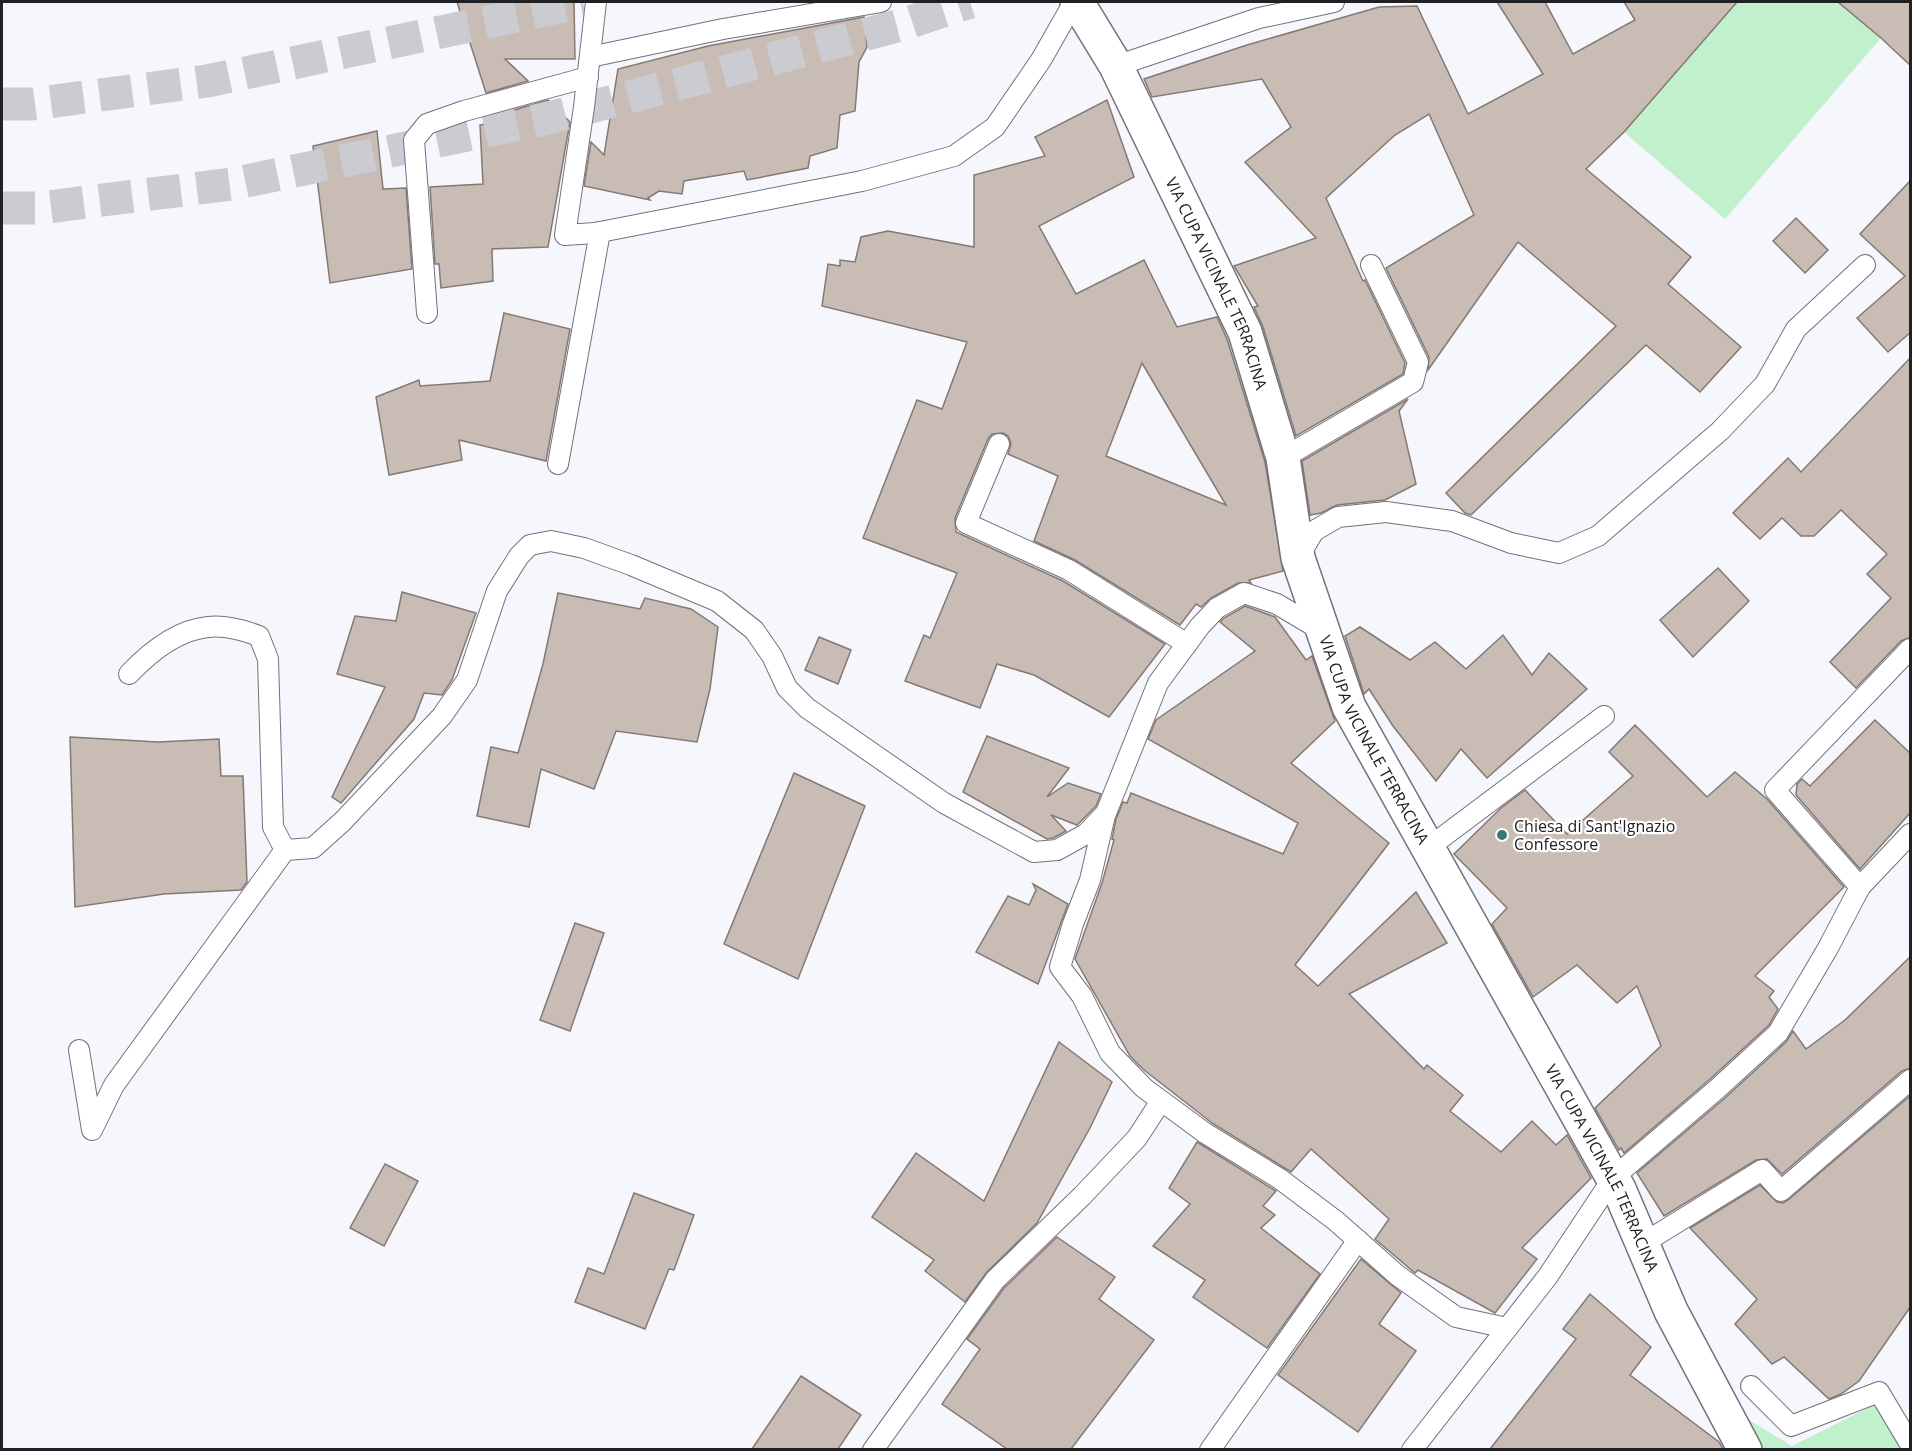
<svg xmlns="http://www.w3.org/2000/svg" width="1912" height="1451" font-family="'Open Sans',sans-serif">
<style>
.green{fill:#c1f0cd}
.building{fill:#c8bcb5;stroke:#847973;stroke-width:1.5;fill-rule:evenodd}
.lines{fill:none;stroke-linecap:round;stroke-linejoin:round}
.highway-tunnel{stroke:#cbcbd2;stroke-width:33;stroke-dasharray:33 16;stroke-linecap:butt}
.lane-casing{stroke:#72727d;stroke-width:22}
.street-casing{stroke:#72727d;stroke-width:36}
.lane{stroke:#fff;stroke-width:20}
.street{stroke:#fff;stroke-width:33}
.poi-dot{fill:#367c72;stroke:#fff;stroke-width:2}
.labels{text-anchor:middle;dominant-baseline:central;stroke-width:4.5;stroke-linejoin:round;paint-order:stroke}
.street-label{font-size:16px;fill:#202125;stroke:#fff}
.poi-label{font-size:16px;fill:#202125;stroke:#fff;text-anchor:start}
</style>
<rect width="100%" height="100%" fill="#f6f6fd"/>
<g class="green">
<path d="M1737,2H1838L1881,38L1725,219L1624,132Z"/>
<path d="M1876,1404L1900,1449H1763L1744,1417L1792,1446Z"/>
</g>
<g class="building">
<path d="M457,2H574L575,59H505L528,81L486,93Z"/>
<path d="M1497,2H1545L1573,54L1635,20L1624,2H1737L1624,132L1586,169L1691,257L1668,284L1741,347L1700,392L1646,345L1471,515L1465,513L1446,493L1616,326L1518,242L1428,370L1429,357L1386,268L1474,215L1429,114L1395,135L1326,198L1363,281L1365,280L1405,363L1403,374L1296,436L1263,327L1254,307L1258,306L1234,266L1316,238L1245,162L1291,127L1262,79L1152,97L1144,79L1247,45L1379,7L1417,6L1468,114L1543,74Z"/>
<path d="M1838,2H1911V66L1881,38Z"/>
<path d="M864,17L867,47L859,62L855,111L840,115L837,148L810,156L808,168L747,180L744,171L684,181L682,194L659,191L648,198L650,200L584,186L591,142L604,155L618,69L708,46Z"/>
<path d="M548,100L570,122L548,247L492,249L493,281L441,288L439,264H435L430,187L483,184L480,125L495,122L493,116Z"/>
<path d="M1107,100L1134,177L1039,226L1076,294L1144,260L1177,327L1217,317L1227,339L1265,462L1283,571L1249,580L1251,583H1238L1211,598L1201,607L1196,604L1180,625L1075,560L1034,541L1058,476L1008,454L1011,443L1008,436L1003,433L992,434L988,439L955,518L956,532L1063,581L1165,644L1109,717L1034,675L997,664L980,708L905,681L924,635L930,638L957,573L863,538L917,400L942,409L967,342L822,306L828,264L840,266V260L855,262L861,237L888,231L974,247V175L1045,156L1035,137ZM1142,363L1226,505L1106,456Z"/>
<path d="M377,131L383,189L406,188L412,269L330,283L313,146Z"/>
<path d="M1911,180V332L1888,352L1857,318L1905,276L1860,234Z"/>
<path d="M1796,218L1828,250L1805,273L1773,241Z"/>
<path d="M504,313L570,329L546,461L459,440L462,460L389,475L376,397L419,380L420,386L490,381Z"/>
<path d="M1911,357V637L1901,641L1856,688L1830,662L1891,598L1867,574L1887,554L1841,510L1814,536H1801L1782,518L1760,539L1733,513L1788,458L1801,472Z"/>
<path d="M1408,399L1399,411L1416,484L1385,500L1337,505L1321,513L1310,515L1302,461Z"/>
<path d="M1718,568L1749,601L1693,657L1660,620Z"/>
<path d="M402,592L476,613L452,680L442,695L424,693L414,719L341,803L332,797L385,687L337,674L355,616L396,621Z"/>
<path d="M558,593L640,609L645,598L691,609L718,627L710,689L697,742L616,731L594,789L541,769L529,827L477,816L491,747L518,753L543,664Z"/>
<path d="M1245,606L1275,617L1306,660L1312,656L1335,721L1291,763L1389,843L1295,965L1318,986L1416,892L1447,943L1349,994L1424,1069L1427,1065L1463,1095L1450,1111L1501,1152L1532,1121L1556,1145L1567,1135L1591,1178L1522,1248L1537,1259L1495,1313L1418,1270L1415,1273L1375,1239L1389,1219L1311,1149L1291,1172L1212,1123L1144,1070L1130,1056L1075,959L1102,883L1114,840L1112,839L1116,819L1123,802L1127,803L1131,793L1283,854L1298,823L1148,739L1156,720L1255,651L1220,622L1224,618Z"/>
<path d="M1360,627L1410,660L1435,642L1466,669L1503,635L1532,675L1549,653L1587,689L1487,778L1461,749L1436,781L1393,726L1369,689L1364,694L1345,636Z"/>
<path d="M819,637L851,650L838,684L805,670Z"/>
<path d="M1875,720L1911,754V812L1860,869L1796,795L1797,784L1802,779L1810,786Z"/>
<path d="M1635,725L1707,797L1735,772L1767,799L1844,887L1755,976L1774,991L1769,997L1778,1009L1769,1025L1709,1080L1624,1153L1621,1148L1619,1150L1595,1108L1661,1046L1637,986L1617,1003L1577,965L1533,997L1492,924L1507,908L1454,854L1501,808L1525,790L1567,834L1633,776L1609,752Z"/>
<path d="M987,736L1069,768L1047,797L1068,783L1101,794L1096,806L1077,825L1051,815L1066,831L1053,838L1047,839L963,792Z"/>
<path d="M70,737L158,742L219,739L221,776H243L247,882L241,890L164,894L75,907Z"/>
<path d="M794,773L865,806L798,979L724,944Z"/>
<path d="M1033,884L1068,904L1038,984L976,952L1008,896L1029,905L1036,890Z"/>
<path d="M575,923L604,933L570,1031L540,1020Z"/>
<path d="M1911,956V1068L1902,1071L1782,1174L1767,1159L1756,1160L1664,1216L1637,1173L1725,1098L1786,1042L1793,1031L1806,1049L1845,1020Z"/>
<path d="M1059,1042L1112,1082L1090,1128L1037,1223L987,1272L965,1302L925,1271L934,1260L872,1217L916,1153L984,1201Z"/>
<path d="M1911,1095V1306L1859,1381L1841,1394L1829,1399L1784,1357L1772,1364L1735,1324L1757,1299L1690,1228L1760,1185L1777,1202L1783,1203L1788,1200Z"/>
<path d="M1197,1142L1276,1191L1263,1206L1275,1215L1261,1228L1320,1274L1267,1348L1193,1297L1205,1280L1153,1246L1190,1204L1169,1188Z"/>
<path d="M385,1164L418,1181L384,1246L350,1228Z"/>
<path d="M634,1193L694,1215L674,1270L669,1269L645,1329L575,1302L588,1268L604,1274Z"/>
<path d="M1057,1237L1115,1277L1099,1299L1154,1340L1071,1449H1007L942,1404L980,1349L967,1339L1004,1288Z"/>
<path d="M1361,1259L1401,1293L1379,1324L1416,1351L1358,1432L1278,1375Z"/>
<path d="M1590,1294L1651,1347L1630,1375L1719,1442L1723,1449H1490L1576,1339L1563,1329Z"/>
<path d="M801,1376L861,1415L838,1449H752Z"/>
</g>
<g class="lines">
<g class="highway-tunnel">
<path d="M2,104H32L207,81L583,2"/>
<path d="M2,208H39L232,184L549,118L901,25L970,2"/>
</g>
<g class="lane-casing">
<g id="lane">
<path d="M596,2L584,107L565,235L595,233L862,181L954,156L995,127L1041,60L1074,2"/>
<path d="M590,57L723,29L881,2"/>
<path d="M1116,66L1259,18L1334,2"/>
<path d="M427,313L414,140L427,124L464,111L588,77"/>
<path d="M999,444L966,523L1069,570L1187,644"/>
<path d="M1283,458L1413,382L1418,362L1371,265"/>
<path d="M558,464L600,232"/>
<path d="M1298,558L1314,531L1338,517L1386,512L1452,521L1511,543L1559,553L1598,536L1720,431L1765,384L1796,329L1865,265"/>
<path d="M129,674C149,653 177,630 208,627C225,625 243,630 259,636L268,659L273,827L285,850L313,848L343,821L442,716L467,680L497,591L519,556L530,545L551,541L584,548L631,565L717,601L754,630L772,656L787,688L807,708L944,803L1034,852L1057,850L1086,834L1106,813L1158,683L1200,626L1217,608L1244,593L1277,604L1324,632"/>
<path d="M1105,815L1090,880L1073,924L1060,967L1082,996L1110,1053L1144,1088L1205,1133L1280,1179L1336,1221L1397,1275L1456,1317L1507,1328"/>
<path d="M1428,848L1604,716"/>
<path d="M1860,887L1910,834"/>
<path d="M79,1050L92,1130L114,1085L285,850"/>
<path d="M1642,1244L1762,1170L1781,1191L1910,1080"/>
<path d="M1751,1386L1791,1426L1879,1392L1910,1444"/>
<path d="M873,1450L995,1280L1082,1196L1137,1138L1161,1101"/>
<path d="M1210,1450L1358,1240"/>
<path d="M1412,1450L1548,1276L1613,1178L1717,1089L1778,1033L1828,948L1860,887L1775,790L1910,649"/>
</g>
</g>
<g class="street-casing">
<g id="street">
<path id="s1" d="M1077,2L1116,66L1245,332L1283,458L1298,558L1349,707L1619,1189L1671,1311L1745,1450"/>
</g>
</g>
<use href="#lane" class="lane"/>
<use href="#street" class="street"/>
</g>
<circle class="poi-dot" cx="1502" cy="835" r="6"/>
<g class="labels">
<g class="street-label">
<text stroke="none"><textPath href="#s1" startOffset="315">VIA CUPA VICINALE TERRACINA</textPath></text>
<text stroke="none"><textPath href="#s1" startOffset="801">VIA CUPA VICINALE TERRACINA</textPath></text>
<text stroke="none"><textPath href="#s1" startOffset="1287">VIA CUPA VICINALE TERRACINA</textPath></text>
</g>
<g class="poi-label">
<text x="1514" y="826">Chiesa di Sant'Ignazio<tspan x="1514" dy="18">Confessore</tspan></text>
</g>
</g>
<rect width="1912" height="1451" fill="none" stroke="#202125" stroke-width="6"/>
</svg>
